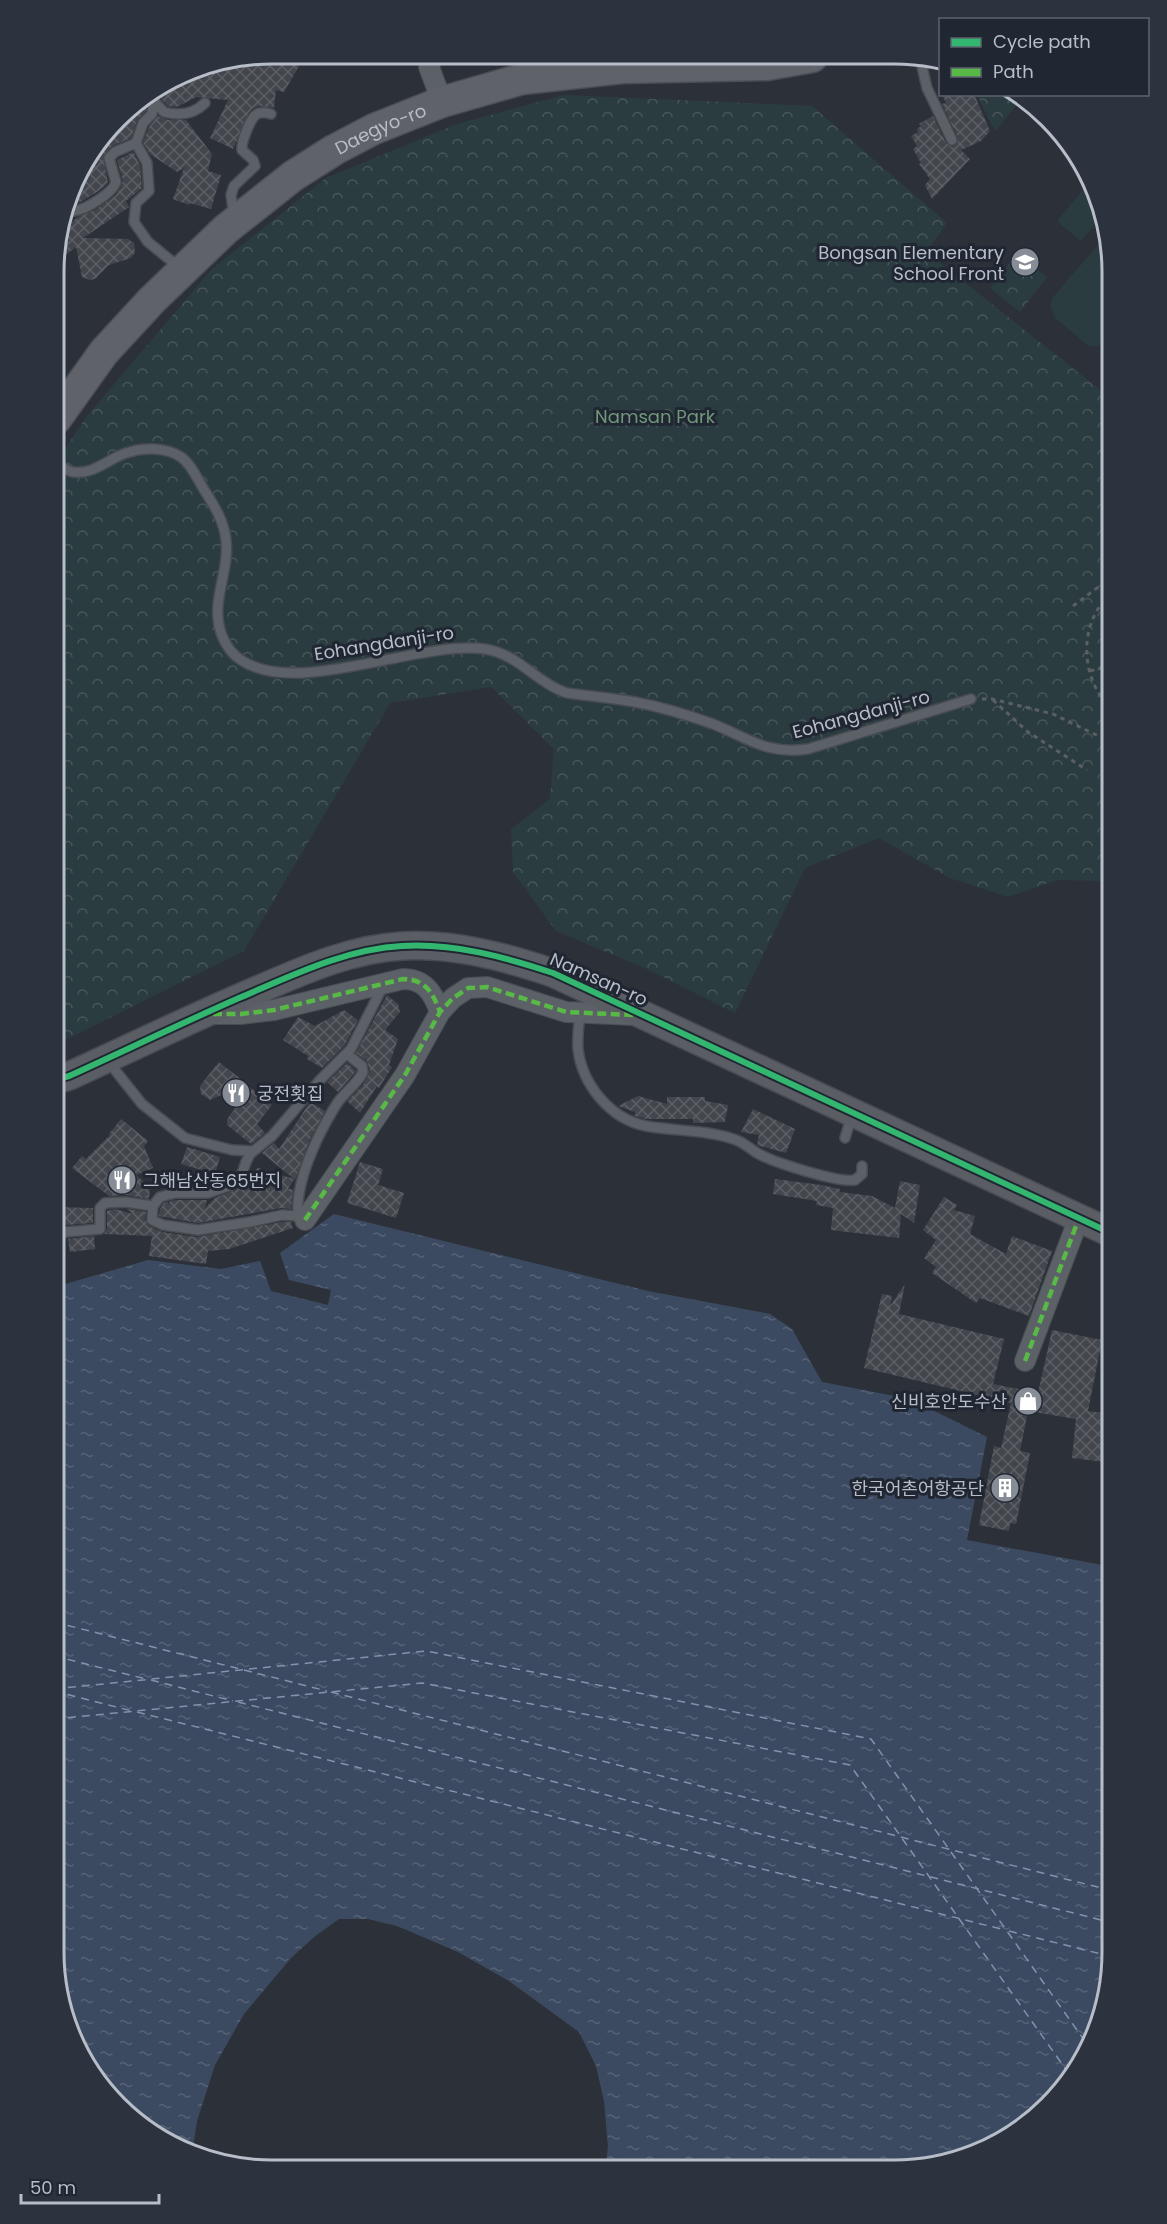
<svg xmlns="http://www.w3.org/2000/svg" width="1167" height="2224" font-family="Poppins,'Noto Sans KR',sans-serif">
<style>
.forest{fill:url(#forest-crowns)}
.garden{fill:#2a3c3f}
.water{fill:url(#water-ripples)}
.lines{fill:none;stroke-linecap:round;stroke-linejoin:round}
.ferry{stroke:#8193ae;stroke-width:1.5;stroke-dasharray:8 6;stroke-linecap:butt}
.building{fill:url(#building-cross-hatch)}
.lane-casing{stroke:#484c52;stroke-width:12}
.street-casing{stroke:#484c52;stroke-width:22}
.secondary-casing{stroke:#484c52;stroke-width:30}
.primary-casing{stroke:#4a4e56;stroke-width:33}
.path{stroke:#5a5f64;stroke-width:3;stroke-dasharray:4.5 4.5;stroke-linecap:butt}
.lane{stroke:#5c6067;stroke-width:9}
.street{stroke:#5c6067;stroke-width:20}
.secondary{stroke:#5a5e64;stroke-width:27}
.primary{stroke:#5f6268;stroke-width:30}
.quiet{stroke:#58b947;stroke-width:4.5;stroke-dasharray:9 4.5;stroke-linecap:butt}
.cycleway-casing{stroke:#202733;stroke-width:10}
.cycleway{stroke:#33b770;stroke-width:6}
.labels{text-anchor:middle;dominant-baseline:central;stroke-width:6;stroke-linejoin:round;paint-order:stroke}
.street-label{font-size:18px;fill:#b7bec9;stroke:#202733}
.poi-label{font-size:18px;fill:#b7bec9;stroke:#202733;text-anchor:end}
.park-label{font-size:18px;fill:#70987a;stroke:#202733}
.rim{fill:none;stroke:#b7bec9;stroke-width:3}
</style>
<defs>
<pattern id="forest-crowns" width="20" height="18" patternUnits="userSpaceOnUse" patternTransform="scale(1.5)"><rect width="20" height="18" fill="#2a3c3f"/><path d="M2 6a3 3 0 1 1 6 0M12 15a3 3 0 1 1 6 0" fill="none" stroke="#475659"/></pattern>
<pattern id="water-ripples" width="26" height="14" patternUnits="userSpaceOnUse" patternTransform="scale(1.5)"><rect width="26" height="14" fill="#3c4a61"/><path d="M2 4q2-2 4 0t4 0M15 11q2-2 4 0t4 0" fill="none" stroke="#566276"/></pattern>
<pattern id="building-cross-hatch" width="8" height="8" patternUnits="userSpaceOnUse" patternTransform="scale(1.5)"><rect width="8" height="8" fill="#43474d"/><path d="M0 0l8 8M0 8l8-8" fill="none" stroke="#5c6065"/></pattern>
</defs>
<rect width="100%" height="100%" fill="#2c3139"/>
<g class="forest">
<path d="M564,95L812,106L947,223L926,252L1113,400V884L1104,881L1057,880L1008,897L950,878L879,838L805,868L735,1013L647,969L556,931L513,872L511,829L550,799L554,749L491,687L390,703L244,951L55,1045L56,462L87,416L212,269L326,178L457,124Z"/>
<path d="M977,95H1018L1023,97L995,131Z"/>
<path d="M1017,254L1047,277L1020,312L990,288Z"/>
</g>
<g class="garden">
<path d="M1089,183L1102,202L1104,214L1081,241L1057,221Z"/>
<path d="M1107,235L1113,272V330L1099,345L1090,347L1055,318L1050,306L1053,297Z"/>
</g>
<path class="water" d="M334,1214L648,1291L770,1314L792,1329L822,1382L910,1399L987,1437L967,1540L1113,1567V1967L1097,2035L1068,2085L1016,2133L965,2159L895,2170L605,2169L608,2147L604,2101L596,2066L579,2032L509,1981L458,1952L397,1926L368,1919H339L314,1937L291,1958L244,2014L215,2065L197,2121L192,2154L129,2116L91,2073L65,2022L54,1952L55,1287L148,1260L221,1269L260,1261L271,1291L328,1305L331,1290L289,1280L280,1253Z"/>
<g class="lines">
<g class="ferry">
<path d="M54,1622L240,1669"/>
<path d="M54,1656L146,1679"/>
<path d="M244,1670L327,1691"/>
<path d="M151,1680L233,1701"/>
<path d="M54,1689L426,1651L871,1739L1089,2047"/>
<path d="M54,1691L132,1711"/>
<path d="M331,1692L1113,1891"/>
<path d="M238,1702L1113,1923"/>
<path d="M137,1712L1005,1930"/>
<path d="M54,1719L422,1683L850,1765L1072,2078"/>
<path d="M1009,1931L1113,1957"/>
</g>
</g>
<g class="building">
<path d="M251,58L302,61L284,92L276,90L274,108L259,106L253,108L249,113L233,149L210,138L228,100L196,97L177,107L168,106L161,99L160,88L177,78L198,69Z"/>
<path d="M942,94H974L990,131L981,141L961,150L970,159L932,199L925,185L930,179L919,164L921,163L913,149L917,146L911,136L918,132L917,129L921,126L919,124L933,116L946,143L952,147L957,144L958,138L942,104L946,103Z"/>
<path d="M148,96L146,111L137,120L131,138L112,146L103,156L108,183L100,190L82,201L75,204L69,200L77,175L128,108Z"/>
<path d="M158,116L168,120H186L212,154L208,171L221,175L211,209L190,203L189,205L173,199L184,168L177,172L150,154L143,142L149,127Z"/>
<path d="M133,152L140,165L142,188L126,201L129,207L83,238L128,239L134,243L135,252L131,258L109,265L95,279L90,280L82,277L76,247L56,262V244L59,232L78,217L95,210L115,196L120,189L123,181L117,160Z"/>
<path d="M387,995L398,1004L400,1012L385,1030L398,1039L389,1065L392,1067L379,1088L377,1086L360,1113L347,1101L363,1085L370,1071L367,1061L356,1053Z"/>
<path d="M344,1010L358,1020L345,1045L322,1068L307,1059L308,1056L283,1040L298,1017L315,1026Z"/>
<path d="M219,1062L247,1084L210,1100L201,1094L200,1086Z"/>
<path d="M347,1063L356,1071L338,1092L327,1082Z"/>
<path d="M251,1088L272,1105L257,1124L265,1133L251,1144L227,1125V1119Z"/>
<path d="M638,1096L667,1104V1097H705V1101L728,1105L725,1122L693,1123V1119H647L635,1116V1112L618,1106Z"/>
<path d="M310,1102L325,1111L309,1141L295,1180L294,1179L288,1189H293L291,1209L281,1208L198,1223L159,1216L160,1209L164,1203L168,1202L169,1205L170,1201L176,1200H207L205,1208L215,1198L235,1190L246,1182L249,1174L258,1168L294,1179L262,1153L274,1143L279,1149Z"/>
<path d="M753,1109L795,1129L786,1153L757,1145L759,1135L741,1132Z"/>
<path d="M121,1119L148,1141L144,1146L153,1168L136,1175L150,1187L149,1199L126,1195L109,1196L72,1168L82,1156L86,1159L110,1135L109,1134Z"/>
<path d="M187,1147L220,1157L215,1174L181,1164Z"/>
<path d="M360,1162L383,1169L378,1185L404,1193L396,1218L347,1203Z"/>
<path d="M775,1179L821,1185L840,1189V1192L872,1196L895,1208L900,1181L920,1185L914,1223L901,1214L899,1238L831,1230L833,1208L816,1205L817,1201L773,1194Z"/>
<path d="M944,1197L957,1205L954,1210L975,1216L970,1234L1006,1254L1012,1236L1052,1251L1029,1316L980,1298L976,1303L932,1273L936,1267L924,1258L936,1240L923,1230Z"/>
<path d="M55,1207L93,1208V1223L65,1225L55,1230Z"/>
<path d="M115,1209L133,1214L127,1209L146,1212L145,1220L149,1226L162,1232L197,1237L283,1222H291L293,1228L229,1249L208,1251L206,1264L149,1256L152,1236L104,1234L107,1229V1211Z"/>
<path d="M94,1236L95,1249L70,1252L68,1239Z"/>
<path d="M905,1284L899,1314L1004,1339L993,1384L1038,1393L1052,1330L1102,1340L1088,1411L1113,1414V1463L1072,1458L1076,1419L1028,1411L1020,1451L1030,1453L1016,1524L1010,1523L1009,1531L979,1525L994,1446L1001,1448L1011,1403L864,1368L882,1294L892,1296L890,1306Z"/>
</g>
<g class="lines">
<g class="lane-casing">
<g id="lane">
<path d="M920,58L927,88L952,140"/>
<path d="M155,92L152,114L143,123L136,143L147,163L149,191L136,203L134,222L148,242L180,268"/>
<path d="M154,101L164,112C179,116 193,115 205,103"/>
<path d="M67,206L74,211C85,210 113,193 116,182L109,158L115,152L136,143"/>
<path d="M234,216L231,195L234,186L255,166L253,160L242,150C241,143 250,118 257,114C260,112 267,113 271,114"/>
<path d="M56,463C61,466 67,471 73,472C93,475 108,459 126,453C143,447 166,447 181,457C191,464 197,478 203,488C213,504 224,520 226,540C230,574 208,604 223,638C227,647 233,655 241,660C297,698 417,640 485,649C518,654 536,682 564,692C569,694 577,694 583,695C600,697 617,699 635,702C661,707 688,715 713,724C748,738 767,755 808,749L971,699"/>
<path d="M580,1012C579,1024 577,1037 578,1049C582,1084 610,1119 646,1126C674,1131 710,1130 736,1140C745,1143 751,1150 759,1154C775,1163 839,1183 855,1180L862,1174V1166"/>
<path d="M107,1060L142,1104L185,1138L232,1150L253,1151"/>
<path d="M845,1138L852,1115"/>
<path d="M298,1216C295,1181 318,1134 336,1105C343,1093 357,1085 363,1072L362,1066L347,1054"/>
<path d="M305,1220L298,1216L282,1215L250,1222L198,1230L163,1225L152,1220L153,1206L160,1197L175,1193H208L231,1185L241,1177L246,1162L250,1154L272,1136L321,1079L351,1049L383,986"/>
<path d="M55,1237L66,1232L100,1229V1208L105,1203L125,1202L153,1206"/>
</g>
</g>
<g class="street-casing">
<g id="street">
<path d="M433,55L429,67L442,102"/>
<path d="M213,1014H241L274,1010L403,979C425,979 433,993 440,1012"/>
<path d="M305,1220L405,1075L440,1012L453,998L468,988L487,987L566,1012L633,1015"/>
<path d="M1025,1361L1079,1218"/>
</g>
</g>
<g class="secondary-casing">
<path id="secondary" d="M55,1080L69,1076C126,1050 182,1023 239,998C291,976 345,949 402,946C454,943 505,957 553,973L1113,1234"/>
</g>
<g class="primary-casing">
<g id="primary">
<path id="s1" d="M56,419L104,352L152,300L226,229L293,176L334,150L374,129L442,102L522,79L622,68L767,65L812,57"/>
</g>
</g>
<g class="path">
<path d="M1073,606L1113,576"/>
<path d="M1090,671L1113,665"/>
<path d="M982,699H992L1053,714L1113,743"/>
<path d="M993,700L1028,732L1087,770"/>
<path d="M1113,710C1084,685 1078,637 1100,606C1104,601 1109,596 1113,591"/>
</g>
<use href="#lane" class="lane"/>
<use href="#street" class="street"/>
<use href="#secondary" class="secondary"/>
<use href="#primary" class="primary"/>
<g class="quiet">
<path d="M213,1014H241L274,1010L403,979C425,979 433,993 440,1012"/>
<path d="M305,1220L405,1075L440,1012L453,998L468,988L487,987L566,1012L633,1015"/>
<path d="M1025,1361L1079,1218"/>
</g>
<g class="cycleway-casing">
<path id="cycleway" d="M55,1080L69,1076C126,1050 182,1023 239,998C291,976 345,949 402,946C454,943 505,957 553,973L1113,1234"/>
</g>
<use href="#cycleway" class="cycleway"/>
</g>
<defs>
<g id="school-disc" transform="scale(1.5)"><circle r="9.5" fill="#868d97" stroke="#202733"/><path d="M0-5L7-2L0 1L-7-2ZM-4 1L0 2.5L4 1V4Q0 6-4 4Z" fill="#fff"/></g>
<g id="restaurant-disc" transform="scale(1.5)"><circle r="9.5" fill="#868d97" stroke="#202733"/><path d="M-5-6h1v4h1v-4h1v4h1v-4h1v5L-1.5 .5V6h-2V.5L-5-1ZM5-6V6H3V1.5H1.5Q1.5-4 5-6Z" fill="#fff"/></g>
<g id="shop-disc" transform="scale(1.5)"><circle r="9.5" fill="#868d97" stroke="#202733"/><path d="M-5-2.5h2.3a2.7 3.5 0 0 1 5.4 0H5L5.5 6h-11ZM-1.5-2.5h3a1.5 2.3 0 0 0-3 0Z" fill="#fff"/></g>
<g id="building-disc" transform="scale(1.5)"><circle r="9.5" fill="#868d97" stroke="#202733"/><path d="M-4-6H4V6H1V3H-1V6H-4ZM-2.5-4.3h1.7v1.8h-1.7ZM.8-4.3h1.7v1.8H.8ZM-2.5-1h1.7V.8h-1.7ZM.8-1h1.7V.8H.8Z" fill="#fff"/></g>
</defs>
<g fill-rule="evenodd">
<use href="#school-disc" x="1025" y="262"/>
<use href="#restaurant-disc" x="236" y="1093"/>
<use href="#restaurant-disc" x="122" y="1180"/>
<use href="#shop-disc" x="1028" y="1401"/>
<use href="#building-disc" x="1005" y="1488"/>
</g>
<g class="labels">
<g class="street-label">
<text stroke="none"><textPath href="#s1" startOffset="441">Daegyo-ro</textPath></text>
<text transform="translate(384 643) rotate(-9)">Eohangdanji-ro</text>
<text transform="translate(861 714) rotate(-15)">Eohangdanji-ro</text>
<text transform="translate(599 979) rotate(24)">Namsan-ro</text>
</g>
<g class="poi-label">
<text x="1004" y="252">Bongsan Elementary<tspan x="1004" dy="21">School Front</tspan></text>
<text x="257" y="1093" text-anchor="start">궁전횟집</text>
<text x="143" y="1180" text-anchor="start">그해남산동65번지</text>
<text x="1007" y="1401">신비호안도수산</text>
<text x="984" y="1488">한국어촌어항공단</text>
</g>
<g class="park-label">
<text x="655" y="416">Namsan Park</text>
</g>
</g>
<path d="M0 0H1167V2224H0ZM272 64H894A208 208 0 0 1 1102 272V1952A208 208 0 0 1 894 2160H272A208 208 0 0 1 64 1952V272A208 208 0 0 1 272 64Z" fill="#2c333f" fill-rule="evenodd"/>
<path class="rim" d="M272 64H894A208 208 0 0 1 1102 272V1952A208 208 0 0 1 894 2160H272A208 208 0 0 1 64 1952V272A208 208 0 0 1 272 64Z"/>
<rect x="939" y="18" width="210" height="78" fill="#202733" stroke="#5c636f" stroke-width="1.5"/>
<rect x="951" y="38" width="30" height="9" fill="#33b770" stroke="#5c636f" stroke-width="1.5"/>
<text x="993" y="48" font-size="18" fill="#b7bec9">Cycle path</text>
<rect x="951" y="68" width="30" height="9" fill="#58b947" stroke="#5c636f" stroke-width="1.5"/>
<text x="993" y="78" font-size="18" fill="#b7bec9">Path</text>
<path d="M21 2194v9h138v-9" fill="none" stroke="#b7bec9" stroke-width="3"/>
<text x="30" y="2194" font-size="18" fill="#b7bec9" stroke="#202733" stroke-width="4.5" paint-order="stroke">50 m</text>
</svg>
